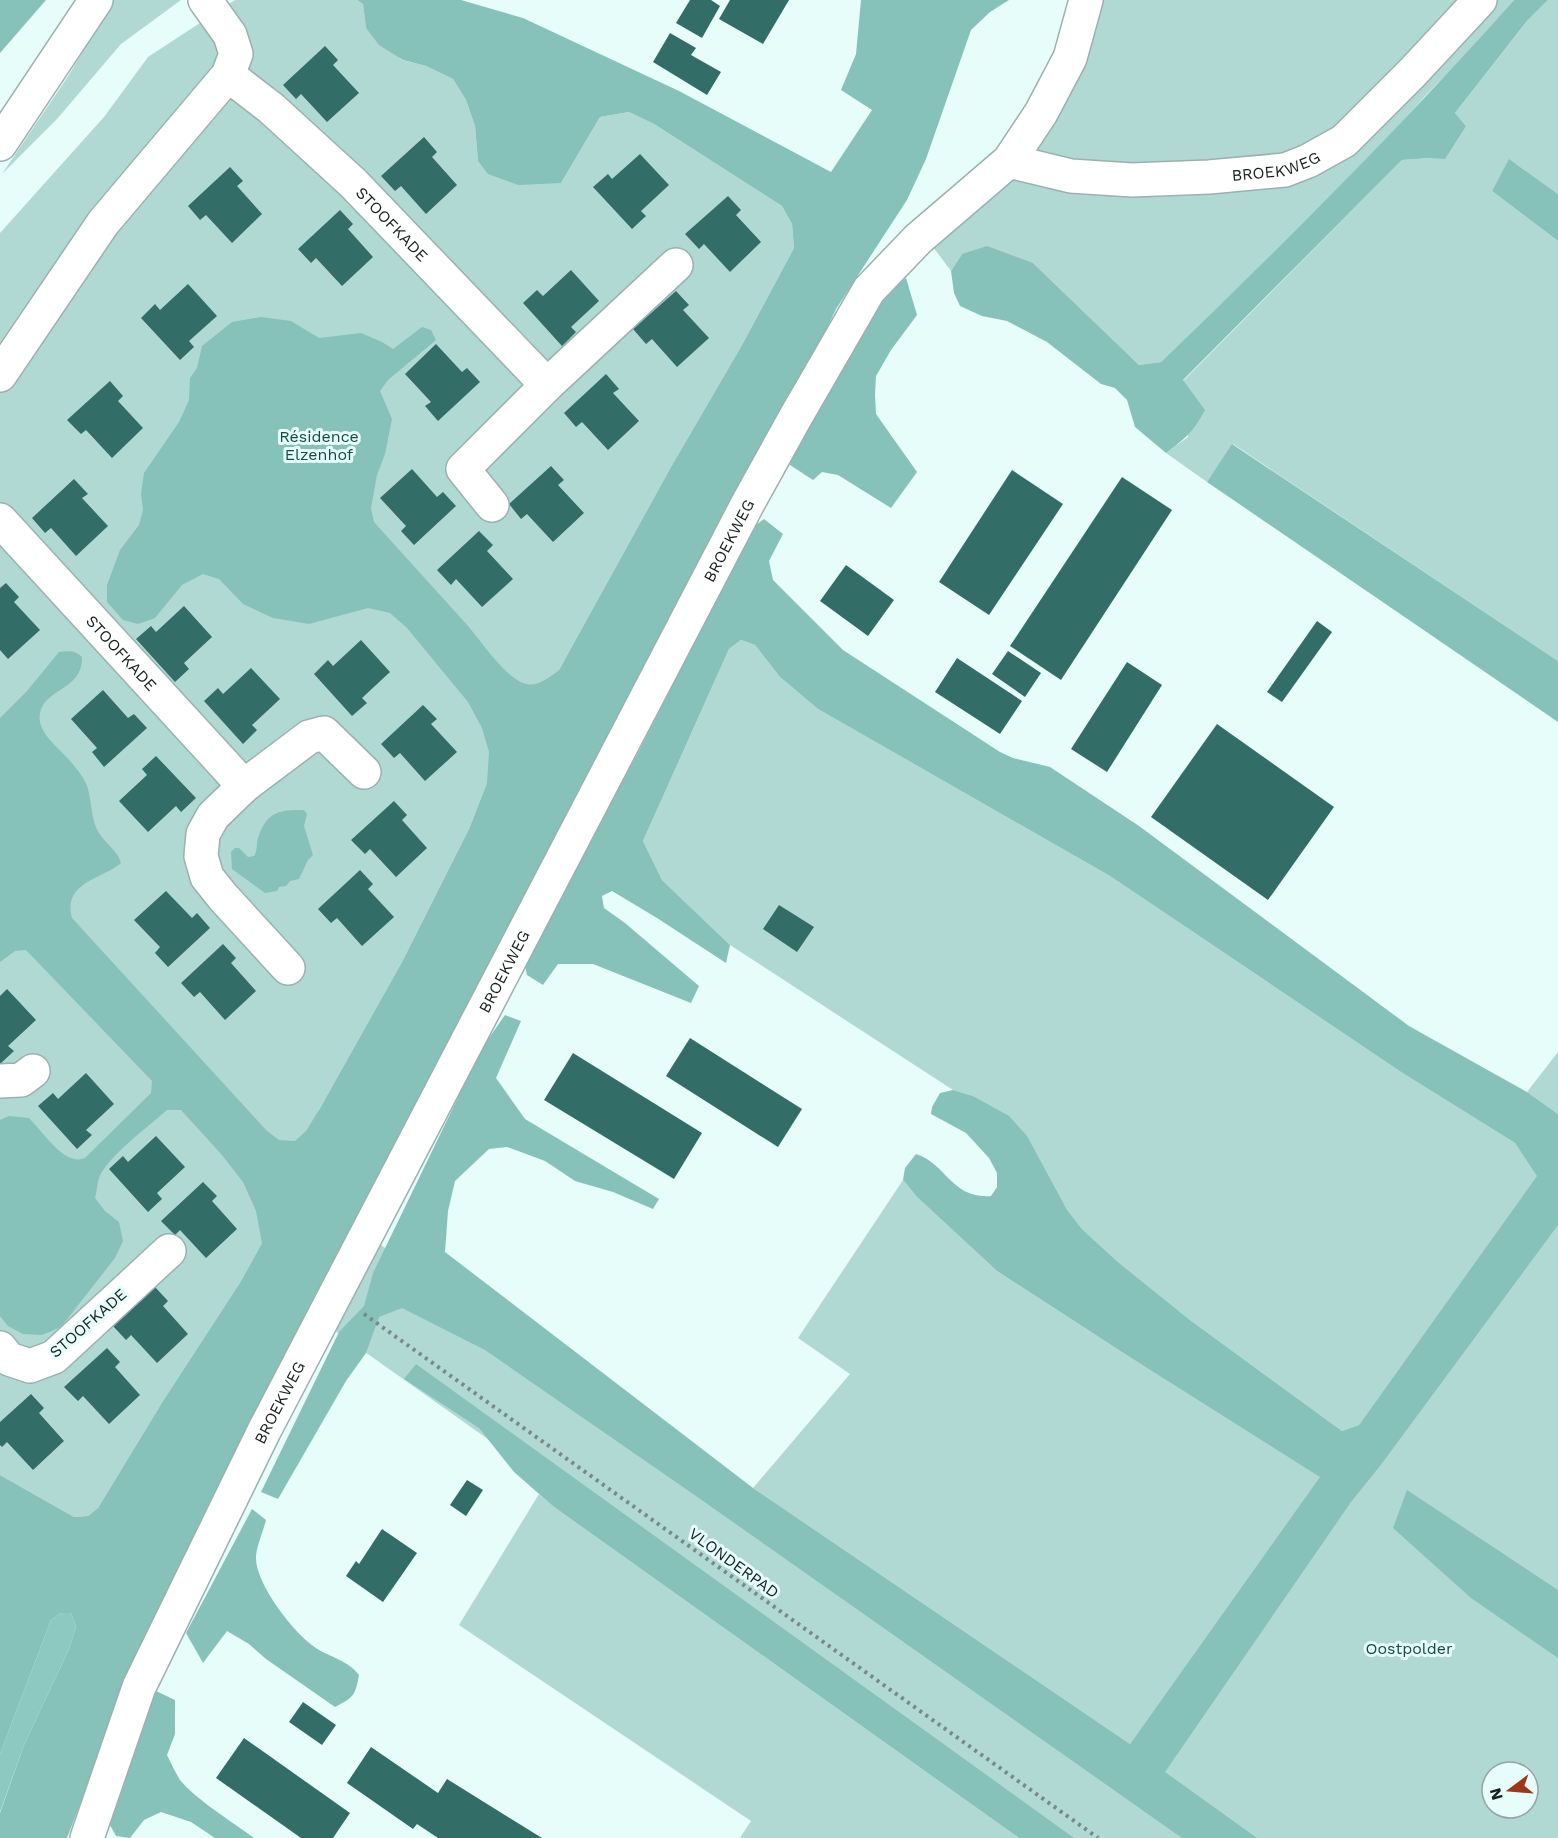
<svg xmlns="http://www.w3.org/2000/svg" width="1558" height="1838" font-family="'Work Sans',sans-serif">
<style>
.green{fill:#b0d9d4;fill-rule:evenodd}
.forest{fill:#8dc9c1}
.water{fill:#86c2ba}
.building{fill:#326d67}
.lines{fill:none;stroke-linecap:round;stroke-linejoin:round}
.minor-casing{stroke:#9bb1ae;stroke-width:36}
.path{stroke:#7a8987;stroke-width:4;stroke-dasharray:3 4.5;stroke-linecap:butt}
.minor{stroke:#fff;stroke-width:33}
.labels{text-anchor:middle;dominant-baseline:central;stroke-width:6;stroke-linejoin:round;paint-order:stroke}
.street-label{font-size:16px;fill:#171f1e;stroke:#e6fdf9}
.park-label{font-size:16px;fill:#154a45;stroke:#e6fdf9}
</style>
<rect width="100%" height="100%" fill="#e6fdf9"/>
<g class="green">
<path d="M114,0H181L121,44L57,119L2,174L67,78Z"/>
<path d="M235,0H357L363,4L366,28L402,60L426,66L453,79L466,100L475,126L478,161L561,183L600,117L629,112L654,124L782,206L792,224L794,248L742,345L671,467L559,670L487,783L469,829L402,962L319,1110L262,1243L241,1281L163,1401L98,1508L88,1516L74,1517L0,1475V233L104,117L148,57Z"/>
<path d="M1104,0H1514L1459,62L1427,94L1394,131L1284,244L1161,362L1139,365L1033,263L962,254L951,271L933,247L1098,3Z"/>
<path d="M1548,0H1558V194L1510,160L1492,191L1558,241V661L1233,444L1207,482L1166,453L1188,437L1183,381L1402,160L1430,158L1466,126L1455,113L1528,20Z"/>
<path d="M741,640L755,645L780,677L818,709L1110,876L1401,1072L1515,1143L1538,1176L1359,1425L1342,1431L1190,1320L1118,1262L1082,1229L973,1096L953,1090L730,945L662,880L643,841L729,649Z"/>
<path d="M1558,1052V1114L1527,1092Z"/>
<path d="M1558,1170V1838H1051L293,1301L337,1213L1131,1791ZM1492,1772H1528V1808H1492Z"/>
<path d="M903,1180L917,1197L997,1271L1128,1356L1321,1477L1130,1744L753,1488L850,1374L798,1338Z"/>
<path d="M539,1494L554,1507L1019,1838H740L751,1821L459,1625Z"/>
</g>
<path class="forest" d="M61,1613H71L76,1627L69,1649L24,1745L0,1812V1754L51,1620Z"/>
<g class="water">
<path d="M0,0H46L0,53Z"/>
<path d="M357,0H461L523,18L679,91L831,172L872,110L841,90L856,54L861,0H1009L990,12L971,30L926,159L907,200L836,309L803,378L789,402L772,424L606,738L383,1170L110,1727L67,1838H0V1813L24,1745L69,1649L76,1627L71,1613H61L51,1620L0,1754V1475L74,1517L88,1516L98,1508L163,1401L241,1281L262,1243L256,1211L243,1182L222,1155L181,1110H167C149,1126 107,1157 99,1178C97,1184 97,1191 95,1198L105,1211L119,1222L123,1241L115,1258L61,1327L42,1335L23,1334L8,1326L0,1316V1120L9,1116L29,1118C41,1130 59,1157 75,1159C78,1160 82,1159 85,1158L151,1093L152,1081L26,950L15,951L0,962V718L27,691L59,652C69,651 75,650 82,657C83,690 45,688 40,713C36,733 60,748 71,762C77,769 86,780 88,789C92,804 91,820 99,833C106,844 118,851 121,863C103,879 62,882 72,918L267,1131L279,1140L295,1141L306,1131L319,1110L402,962L469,829L487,783L489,752L482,728L468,702L407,628L390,613L368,608L309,624L273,618L243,604L219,579L203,574L182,585L155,618L138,624L123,620L107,602V585L120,550L139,525L143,510L141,494L144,473L179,422L189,400L190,378L197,368L202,346L232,322L261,317L291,321L319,338L361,333L382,342L393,349L422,327L431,330L436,340L388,380L380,391L392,419L385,454L377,475L371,508L374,522C405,557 437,591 468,626C482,642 505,678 526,684C538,687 550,677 559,670L671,467L742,345L794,248L792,224L782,206L654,124L629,112L600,117L561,183L518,185L488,174L478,161L475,126L466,100L453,79L426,66L403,60L379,45L366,28L363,4Z"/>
<path d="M1514,0H1548L1527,21L1455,113L1466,126L1445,159L1430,158L1402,160L1183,380L1205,410C1194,431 1185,439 1166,453L1135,427L1127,400L1115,388L1101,384L1047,342L1007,321L982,316L960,306L954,293L951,271L962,254L987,246L1033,263L1139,365L1161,362C1283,245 1402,126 1514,0Z"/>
<path d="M1509,159L1558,194V241L1492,191Z"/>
<path d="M906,278L917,315L891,350L876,376L875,395L876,414L917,472L891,508L838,475L822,472L813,480L790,465L799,432L862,325L895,286Z"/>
<path d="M1232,444L1558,661V722L1207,482Z"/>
<path d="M764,519L783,534L769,561L773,580L843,650L1000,752L1013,758L1050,767L1139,826L1409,1026L1527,1092L1558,1114V1225L1380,1466L1351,1502L1165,1772L1257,1838H1182L696,1496L485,1350L402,1308L379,1317L366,1353L346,1381L278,1499L261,1492L339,1332L364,1306L373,1273L482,1048L505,1015L521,1021L496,1078L525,1119L659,1199L653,1209L613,1192L575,1181L545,1161L507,1147L489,1149L455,1181L448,1211L445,1252L753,1488L1130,1744L1320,1477L1128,1356L997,1271L917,1197L903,1180L905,1168L916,1154C947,1164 951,1199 991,1196L997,1187V1173L989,1158L966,1133L931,1114L932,1107L940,1093L953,1090L973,1096L1009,1116L1027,1136L1067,1210L1082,1229L1118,1262L1190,1320L1342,1431L1359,1425L1537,1176L1515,1143L1401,1072L1110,876L818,709L780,677L755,645L741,640L729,649L643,841L662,880L730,945L726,963L657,918L612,891L602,896L604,908L625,923L699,986L691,1003L593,964H558L543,985L527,975L524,961L640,749L753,527Z"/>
<path d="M304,810L307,814L304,826L313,855L308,860L299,879L290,881L286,886L279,887L277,891L265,893L232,869L231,852L235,848H239L248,857L254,856C258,850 256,844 258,838C267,811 279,810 304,810Z"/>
<path d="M416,1364L1074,1838H1019L554,1507L514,1472L479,1428L404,1379Z"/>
<path d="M1407,1490L1558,1590V1658L1471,1598L1393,1528Z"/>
<path d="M252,1509L266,1520C263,1532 257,1545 256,1556C254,1582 294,1634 316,1648C330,1657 349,1661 359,1675C355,1696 354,1697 335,1707L266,1659L249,1644L227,1631L203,1663L186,1633Z"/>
<path d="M156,1691L175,1700V1734L167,1755C171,1763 175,1772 180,1780C195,1799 234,1823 254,1838H215L191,1822L161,1812L144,1820L130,1838L116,1836L110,1825Z"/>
</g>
<g class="building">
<path d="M690,0H711L720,6L702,38L676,23Z"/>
<path d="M730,0H789L763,44L719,19Z"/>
<path d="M670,33L696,48L691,55L721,72L707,95L653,62Z"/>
<path d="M325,46L338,60L333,65L359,93L327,122L301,94L296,99L283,85Z"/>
<path d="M424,137L437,152L432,157L457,185L426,214L401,186L395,191L381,176Z"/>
<path d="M640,154L669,185L641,211L646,216L632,229L593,187L608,174L612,179Z"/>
<path d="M230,167L243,181L237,186L262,214L232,243L206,215L200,220L188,206Z"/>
<path d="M728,196L741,210L736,215L761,242L730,272L704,244L699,249L685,234Z"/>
<path d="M340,210L353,224L348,229L373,257L342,286L316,258L311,263L298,249Z"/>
<path d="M571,270L599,301L571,327L576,332L562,346L523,303L537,290L543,296Z"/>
<path d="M188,284L217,316L189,341L194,347L180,360L141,318L155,304L160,310Z"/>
<path d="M676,291L689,305L683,310L709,338L677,367L652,339L646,344L633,329Z"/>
<path d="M436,344L462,372L467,368L480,382L438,421L425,406L431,402L405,374Z"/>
<path d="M606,374L619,389L613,393L639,421L608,450L582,422L576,427L564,413Z"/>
<path d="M110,381L123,396L118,401L143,428L112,458L86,430L81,434L67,420Z"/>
<path d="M551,466L564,480L558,485L584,513L553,542L527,514L521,519L509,504Z"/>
<path d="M412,469L437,497L443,492L456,506L414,545L401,531L406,526L380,498Z"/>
<path d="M1012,470L1063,504L989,615L939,582Z"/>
<path d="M1122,477L1172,510L1061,680L1010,646Z"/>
<path d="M74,479L88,494L82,498L108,526L76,556L51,528L45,533L32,518Z"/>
<path d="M479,531L493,545L487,551L513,579L482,607L456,579L451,585L437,570Z"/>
<path d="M846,565L894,600L868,636L820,601Z"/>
<path d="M6,583L19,597L14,602L40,630L8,659L0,650V588Z"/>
<path d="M184,606L212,637L184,663L189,669L175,682L136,639L151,626L156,632Z"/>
<path d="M1317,621L1332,632L1282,702L1267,692Z"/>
<path d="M361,640L390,672L362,698L367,703L352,716L314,674L328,660L333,666Z"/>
<path d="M1008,651L1041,673L1025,697L992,674Z"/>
<path d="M957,658L1022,701L1000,734L935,692Z"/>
<path d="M1127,662L1162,685L1107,772L1071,749Z"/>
<path d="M251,668L280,699L252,725L257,730L243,744L204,701L218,688L223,694Z"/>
<path d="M103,690L128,718L134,714L147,728L104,767L92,752L97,748L71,719Z"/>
<path d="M423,705L437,719L431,724L457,752L425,781L400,753L394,758L381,744Z"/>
<path d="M1217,724L1334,807L1268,900L1151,817Z"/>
<path d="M156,756L196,798L181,812L176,806L148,832L119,801L147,775L142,769Z"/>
<path d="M394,801L407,815L402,820L427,848L396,877L370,849L365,854L351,840Z"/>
<path d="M360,870L373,884L368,889L394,917L362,946L337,918L331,923L318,909Z"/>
<path d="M166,891L192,918L197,913L210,928L168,967L155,953L160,947L134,920Z"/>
<path d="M779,905L814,927L797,952L763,929Z"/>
<path d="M223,944L236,958L231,963L256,991L225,1020L200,992L194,997L181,983Z"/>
<path d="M7,989L36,1020L8,1046L14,1051L0,1064V996Z"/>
<path d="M690,1038L802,1109L778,1147L666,1076Z"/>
<path d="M573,1053L702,1133L674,1179L544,1100Z"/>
<path d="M86,1073L114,1104L86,1130L92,1135L77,1149L38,1106L53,1093L58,1099Z"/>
<path d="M156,1136L185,1167L157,1193L162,1199L148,1212L109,1169L123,1156L128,1162Z"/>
<path d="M203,1182L217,1196L212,1201L237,1229L206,1258L180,1230L175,1235L161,1221Z"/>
<path d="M155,1287L168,1301L163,1306L188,1334L157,1363L131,1335L126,1340L113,1326Z"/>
<path d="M107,1348L120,1362L115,1367L140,1395L109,1424L83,1396L78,1401L64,1387Z"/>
<path d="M31,1394L44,1408L39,1413L64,1441L33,1470L7,1442L2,1447L0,1445V1422Z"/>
<path d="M467,1480L483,1490L466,1516L450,1505Z"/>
<path d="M382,1529L417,1553L383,1602L346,1576L356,1561L359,1564Z"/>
<path d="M303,1702L336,1725L322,1745L289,1722Z"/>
<path d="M244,1738L350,1813L333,1838H301L216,1778Z"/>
<path d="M371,1747L438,1793L447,1779L542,1838H438L417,1824L413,1829L347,1783Z"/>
</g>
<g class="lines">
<g class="minor-casing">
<g id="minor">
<path id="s1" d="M228,75L271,108L353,183L547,385"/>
<path d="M0,144L96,0"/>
<path id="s2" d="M1009,161L1071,176L1132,180L1209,177L1285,170L1308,161L1344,141L1413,72L1480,0"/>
<path d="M0,375L103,223L228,75L236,54L230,35L205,0"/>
<path d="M492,505L463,469L547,385L676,265"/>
<path id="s3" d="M0,520L244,786"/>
<path d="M288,968L223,897L207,877L201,856L203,834L213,816L244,786L309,737L324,733L364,772"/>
<path d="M0,1081L21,1080L33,1071"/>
<path d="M0,1348L9,1359L30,1366L54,1357L169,1251"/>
<path id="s4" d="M87,1838L139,1687L264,1431L748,503L795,418L869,290L918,239L1009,161L1041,113L1070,58L1086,0"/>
</g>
</g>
<path class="path" d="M364,1314L1098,1838"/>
<use href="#minor" class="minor"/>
</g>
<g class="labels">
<g class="street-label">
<text stroke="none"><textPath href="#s2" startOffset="270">BROEKWEG</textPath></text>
<text stroke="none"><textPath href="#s1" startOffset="222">STOOFKADE</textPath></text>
<text stroke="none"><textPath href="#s4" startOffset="1449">BROEKWEG</textPath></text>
<text stroke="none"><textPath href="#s3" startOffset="180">STOOFKADE</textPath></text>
<text stroke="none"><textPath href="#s4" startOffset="963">BROEKWEG</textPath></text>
<text transform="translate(88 1323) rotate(-41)">STOOFKADE</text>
<text stroke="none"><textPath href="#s4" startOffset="477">BROEKWEG</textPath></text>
<text transform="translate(734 1563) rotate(36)">VLONDERPAD</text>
</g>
<g class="park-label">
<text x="319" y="436">Résidence<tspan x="319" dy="18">Elzenhof</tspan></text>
<text x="1409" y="1648">Oostpolder</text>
</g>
</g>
<g transform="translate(1510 1790) rotate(254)"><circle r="28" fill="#e6fdf9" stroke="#93a4a1" stroke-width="1.5"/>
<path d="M0-4.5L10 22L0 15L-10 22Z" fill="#9e3718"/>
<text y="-9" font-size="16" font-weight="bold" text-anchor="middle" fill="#171f1e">N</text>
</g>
</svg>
